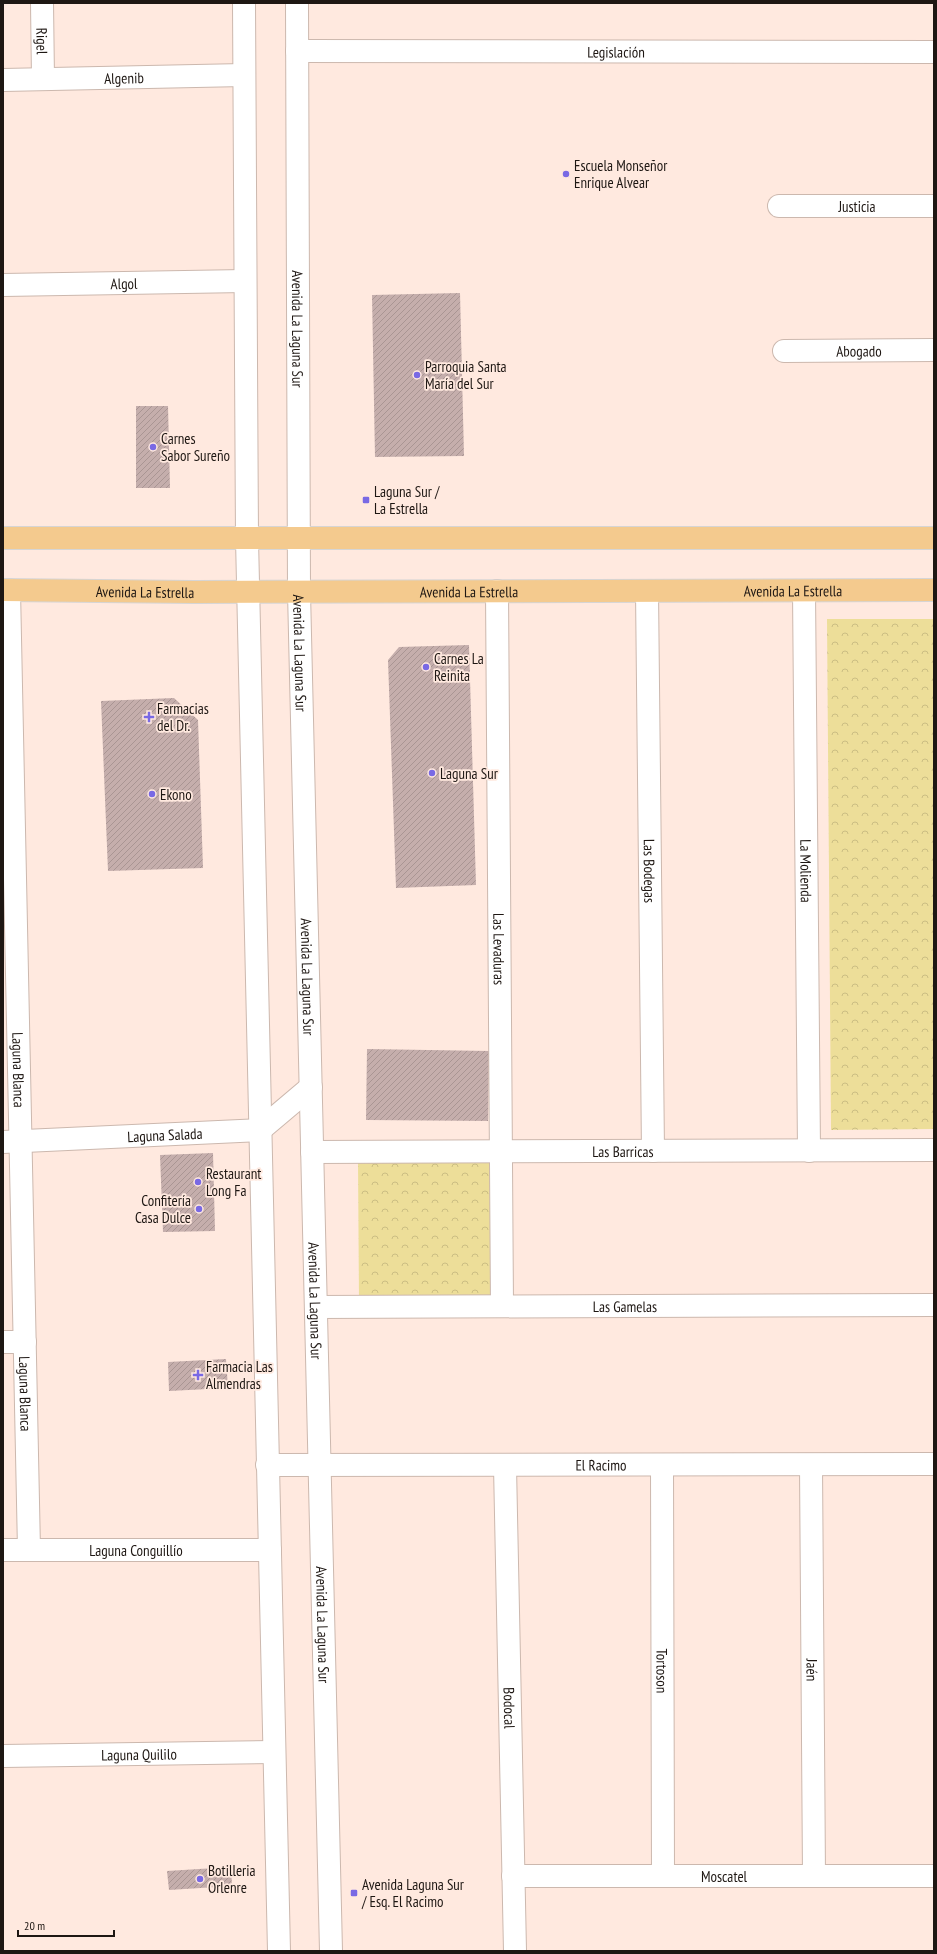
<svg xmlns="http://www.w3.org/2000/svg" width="937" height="1954" font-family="'PT Sans Narrow',sans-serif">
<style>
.park{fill:url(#park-crowns)}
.building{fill:url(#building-hatch)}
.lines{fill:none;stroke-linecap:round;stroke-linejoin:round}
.minor-casing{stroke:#ccb8ae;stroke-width:24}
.major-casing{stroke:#d6d5d5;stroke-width:24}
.minor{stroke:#fff;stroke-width:22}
.major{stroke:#f4ca8e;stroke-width:22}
.poi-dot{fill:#7969e4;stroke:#ffe9df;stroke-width:1.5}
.labels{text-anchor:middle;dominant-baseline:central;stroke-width:3.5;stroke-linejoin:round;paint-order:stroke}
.street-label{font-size:15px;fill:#1e1713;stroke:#ffe9df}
.poi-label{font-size:15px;fill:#1e1713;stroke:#ffe9df;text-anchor:start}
</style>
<defs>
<pattern id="park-crowns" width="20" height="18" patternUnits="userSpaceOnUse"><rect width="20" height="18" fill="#edde99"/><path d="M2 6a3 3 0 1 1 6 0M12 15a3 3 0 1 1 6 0" fill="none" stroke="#cbbe83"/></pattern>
<pattern id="building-hatch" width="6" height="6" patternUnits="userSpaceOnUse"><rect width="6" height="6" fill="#c5aeac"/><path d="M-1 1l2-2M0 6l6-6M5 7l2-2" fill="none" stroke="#a99593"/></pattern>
</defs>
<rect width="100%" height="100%" fill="#ffe9df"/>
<g class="park">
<path d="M827,619H934V1129L831,1130Z"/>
<path d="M492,1158L493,1295L359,1301L358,1161Z"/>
</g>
<g class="building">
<path d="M460,293L464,456L375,457L372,295Z"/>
<path d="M136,406H168L170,488H136Z"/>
<path d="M469,645L476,885L396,888L388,660L399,647Z"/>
<path d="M174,698L198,720L203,868L108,871L101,701Z"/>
<path d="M367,1049L489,1051L488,1121L366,1120Z"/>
<path d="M213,1153L215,1231L163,1232L160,1155Z"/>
<path d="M226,1359L228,1388L169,1391L168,1362Z"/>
<path d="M231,1867L232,1886L169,1890L167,1871Z"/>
</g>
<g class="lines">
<g class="minor-casing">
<g id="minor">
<path id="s1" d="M42,3L43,79"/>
<path d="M244,3L247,539L279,1951"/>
<path id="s2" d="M297,3L299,592L331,1951"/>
<path id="s3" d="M297,51L934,52"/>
<path id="s4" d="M3,80L244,75"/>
<path id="s5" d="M779,206H934"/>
<path id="s6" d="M3,285L245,281"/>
<path id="s7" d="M784,351L934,350"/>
<path id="s8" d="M9,590L29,1550"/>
<path id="s9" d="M497,591L502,1306"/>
<path id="s10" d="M647,591L653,1151"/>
<path id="s11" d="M804,591L809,1151"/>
<path id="s12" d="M3,1142L260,1130L311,1087"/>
<path id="s13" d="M312,1152L934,1150"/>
<path id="s14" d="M316,1307L934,1305"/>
<path d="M3,1342H25"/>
<path id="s15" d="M267,1465L934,1464"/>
<path id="s16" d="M662,1465L663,1876"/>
<path id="s17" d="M811,1465L814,1876"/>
<path id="s18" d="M505,1466L515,1951"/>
<path id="s19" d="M3,1550H270"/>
<path id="s20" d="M3,1756L274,1752"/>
<path id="s21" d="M513,1876H934"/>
</g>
</g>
<g class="major-casing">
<g id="major">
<path d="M3,538H934"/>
<path id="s22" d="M3,590L194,592L934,590"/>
</g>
</g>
<use href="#minor" class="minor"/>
<use href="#major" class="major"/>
</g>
<g class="poi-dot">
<circle cx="566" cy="174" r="4"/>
<circle cx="417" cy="375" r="4"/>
<circle cx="153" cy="447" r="4"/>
<rect x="362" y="496" width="8" height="8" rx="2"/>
<circle cx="426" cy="667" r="4"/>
<path d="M147 711h4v4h4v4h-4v4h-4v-4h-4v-4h4z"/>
<circle cx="432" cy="773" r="4"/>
<circle cx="152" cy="794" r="4"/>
<circle cx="198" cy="1182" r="4"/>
<circle cx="199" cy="1209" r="4"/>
<path d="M196 1369h4v4h4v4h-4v4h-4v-4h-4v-4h4z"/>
<circle cx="200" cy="1879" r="4"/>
<rect x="350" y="1889" width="8" height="8" rx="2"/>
</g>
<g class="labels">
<g class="street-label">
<text stroke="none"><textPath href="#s1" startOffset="38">Rigel</textPath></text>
<text stroke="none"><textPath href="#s3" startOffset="319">Legislación</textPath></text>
<text stroke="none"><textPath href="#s4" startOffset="121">Algenib</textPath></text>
<text stroke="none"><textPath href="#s5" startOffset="78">Justicia</textPath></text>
<text stroke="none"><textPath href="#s6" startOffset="121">Algol</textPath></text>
<text stroke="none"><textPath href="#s2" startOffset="326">Avenida La Laguna Sur</textPath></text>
<text stroke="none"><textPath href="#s7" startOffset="75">Abogado</textPath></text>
<text stroke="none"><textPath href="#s22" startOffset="466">Avenida La Estrella</textPath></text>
<text stroke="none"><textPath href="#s22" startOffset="790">Avenida La Estrella</textPath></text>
<text stroke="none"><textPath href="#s22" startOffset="142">Avenida La Estrella</textPath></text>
<text stroke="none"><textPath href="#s2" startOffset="650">Avenida La Laguna Sur</textPath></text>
<text stroke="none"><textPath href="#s10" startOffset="280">Las Bodegas</textPath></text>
<text stroke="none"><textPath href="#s11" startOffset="280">La Molienda</textPath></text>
<text stroke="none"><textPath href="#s9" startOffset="358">Las Levaduras</textPath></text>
<text stroke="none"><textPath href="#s2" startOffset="974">Avenida La Laguna Sur</textPath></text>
<text stroke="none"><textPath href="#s8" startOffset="480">Laguna Blanca</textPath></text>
<text stroke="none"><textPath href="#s12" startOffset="162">Laguna Salada</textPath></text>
<text stroke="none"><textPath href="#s13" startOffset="311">Las Barricas</textPath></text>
<text stroke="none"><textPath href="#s2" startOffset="1298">Avenida La Laguna Sur</textPath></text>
<text stroke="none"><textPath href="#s14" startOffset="309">Las Gamelas</textPath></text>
<text stroke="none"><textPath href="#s8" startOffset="804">Laguna Blanca</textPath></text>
<text stroke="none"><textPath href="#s15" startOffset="334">El Racimo</textPath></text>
<text stroke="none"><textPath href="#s19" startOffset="133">Laguna Conguillío</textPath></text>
<text stroke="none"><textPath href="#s2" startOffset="1622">Avenida La Laguna Sur</textPath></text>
<text stroke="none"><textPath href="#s17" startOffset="205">Jaén</textPath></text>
<text stroke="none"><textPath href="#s16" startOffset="206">Tortoson</textPath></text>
<text stroke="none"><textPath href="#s18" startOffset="242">Bodocal</textPath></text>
<text stroke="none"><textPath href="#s20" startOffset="136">Laguna Quililo</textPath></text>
<text stroke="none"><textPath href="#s21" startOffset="211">Moscatel</textPath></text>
</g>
<g class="poi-label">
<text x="574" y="165">Escuela Monseñor<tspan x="574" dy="17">Enrique Alvear</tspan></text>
<text x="425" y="366">Parroquia Santa<tspan x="425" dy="17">María del Sur</tspan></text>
<text x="161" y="438">Carnes<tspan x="161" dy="17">Sabor Sureño</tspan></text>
<text x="374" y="491">Laguna Sur /<tspan x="374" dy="17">La Estrella</tspan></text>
<text x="434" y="658">Carnes La<tspan x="434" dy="17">Reinita</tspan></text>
<text x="157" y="708">Farmacias<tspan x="157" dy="17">del Dr.</tspan></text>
<text x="440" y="773">Laguna Sur</text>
<text x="160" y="794">Ekono</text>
<text x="206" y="1173">Restaurant<tspan x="206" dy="17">Long Fa</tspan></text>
<text x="191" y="1200" text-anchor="end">Confitería<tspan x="191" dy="17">Casa Dulce</tspan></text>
<text x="206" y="1366">Farmacia Las<tspan x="206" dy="17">Almendras</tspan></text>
<text x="208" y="1870">Botilleria<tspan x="208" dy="17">Orlenre</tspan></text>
<text x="362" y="1884">Avenida Laguna Sur<tspan x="362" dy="17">/ Esq. El Racimo</tspan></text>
</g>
</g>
<rect width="937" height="1954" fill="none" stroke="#1e1713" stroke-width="8"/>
<path d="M18 1930v6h96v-6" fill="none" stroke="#1e1713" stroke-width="2"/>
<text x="24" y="1930" font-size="12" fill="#1e1713" stroke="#ffe9df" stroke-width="3" paint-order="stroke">20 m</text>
</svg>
